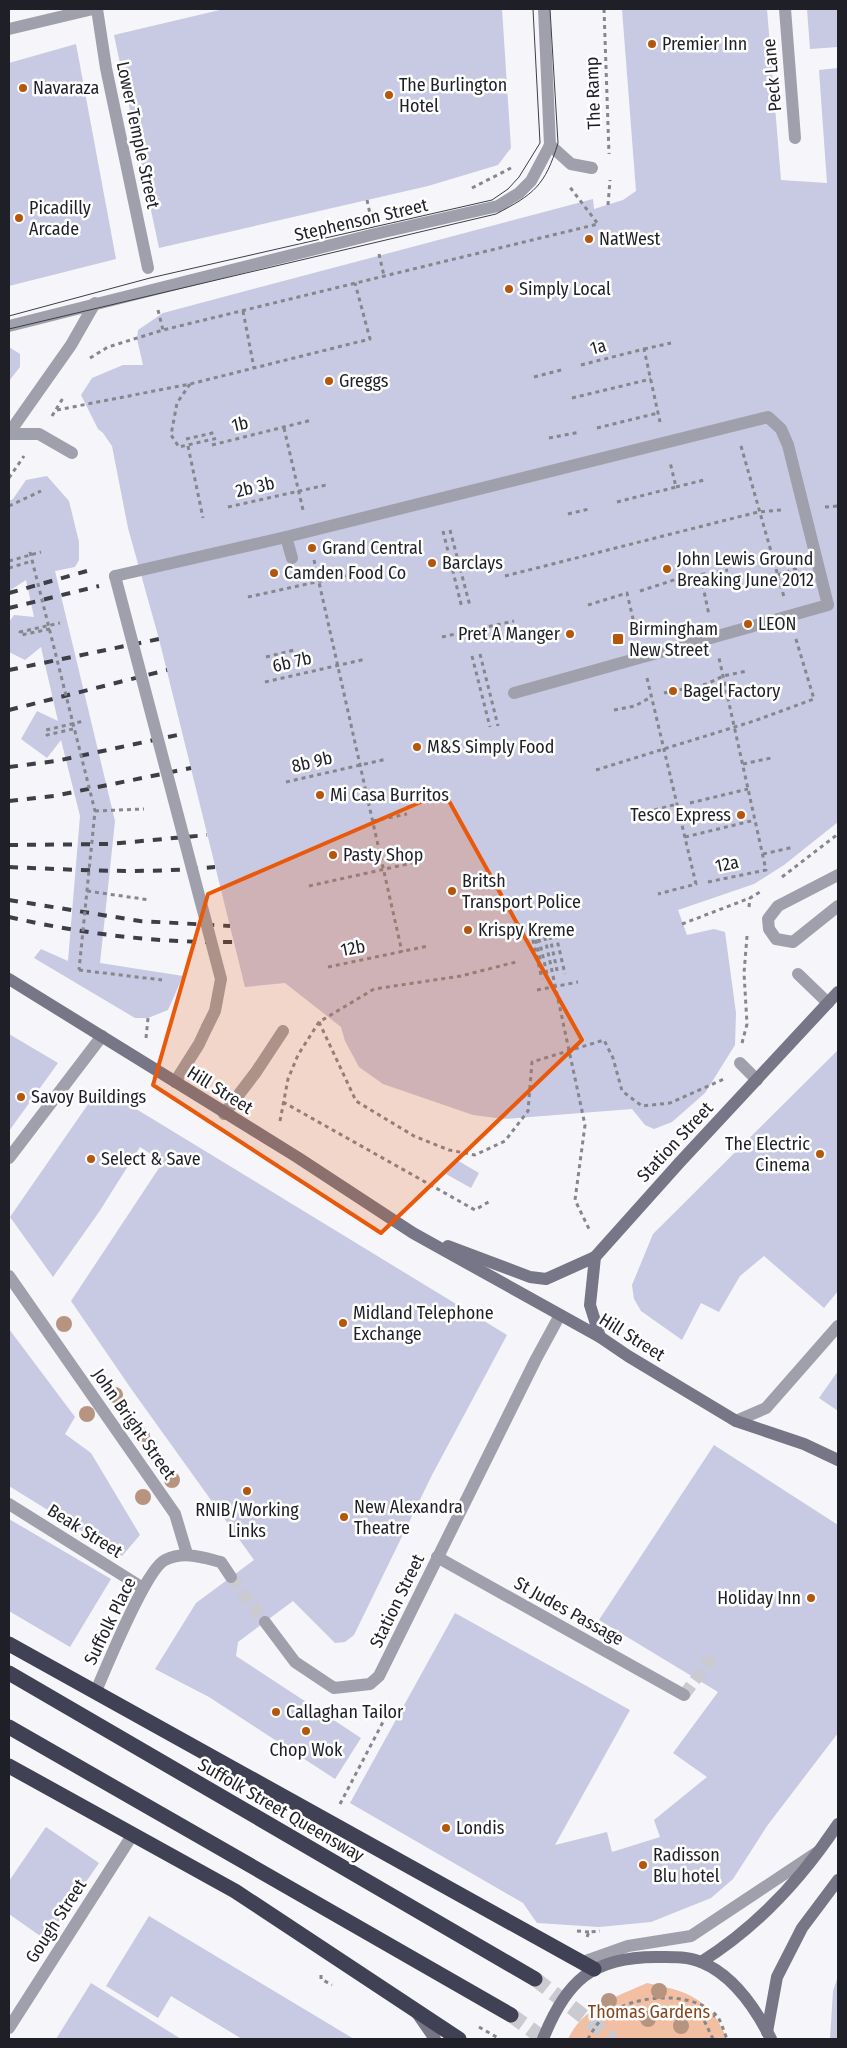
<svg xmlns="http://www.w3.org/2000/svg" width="847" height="2048" font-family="'Fira Sans Condensed',sans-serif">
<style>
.green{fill:#f3bfa3}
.building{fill:#c8c9e2}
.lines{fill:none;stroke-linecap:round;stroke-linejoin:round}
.street-tunnel{stroke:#cacad0;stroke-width:12;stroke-dasharray:12 6;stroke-linecap:butt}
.highway-tunnel{stroke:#cacad0;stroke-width:15;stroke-dasharray:15 8;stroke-linecap:butt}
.path{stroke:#86868d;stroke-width:3;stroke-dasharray:4 4;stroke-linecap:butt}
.lane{stroke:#9fa0ab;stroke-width:12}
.street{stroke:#9fa0ab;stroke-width:12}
.secondary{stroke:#767686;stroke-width:12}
.highway{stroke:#414156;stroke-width:15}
.tram{stroke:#3e3e47;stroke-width:1}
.rail{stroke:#3e3e47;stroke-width:4;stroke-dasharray:9 9;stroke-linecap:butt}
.path-bridge{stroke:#86868d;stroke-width:3;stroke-dasharray:4 4;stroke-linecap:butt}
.lane-bridge{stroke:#9fa0ab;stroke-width:12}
.tree{fill:#b79480}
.marked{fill:#e8590c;fill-opacity:0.2;stroke:#e8590c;stroke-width:4;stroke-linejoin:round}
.poi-dot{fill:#b5560b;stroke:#fff;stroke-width:2}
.labels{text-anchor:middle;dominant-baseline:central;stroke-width:5;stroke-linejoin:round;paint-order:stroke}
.poi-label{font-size:18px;fill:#1f1f28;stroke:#fff;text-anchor:start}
.street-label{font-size:18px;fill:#1f1f28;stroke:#fff}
.park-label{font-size:18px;fill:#84441c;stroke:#fff}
</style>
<rect width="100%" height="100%" fill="#f5f5fa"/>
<path class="green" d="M647,1983C687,1991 710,1998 727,2039H568C583,2007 616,1997 647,1983Z"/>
<g class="building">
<path d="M224,9H502L511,148L498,165L428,186L159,248L114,35Z"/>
<path d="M622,9H767L781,180L827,183L819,70L838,68V822L784,865L754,884L678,910L687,935L714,929L725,932L736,1013L735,1045L705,1093L672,1122L654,1129L645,1125L632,1109L504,1119L473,1115L383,1084L359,1067L345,1041L341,1027L285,983L245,987L159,639L128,528L112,446L103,433L98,429L81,395L92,378L123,365H143L137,339L138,330L163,313L593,199L594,209L623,200L636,191Z"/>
<path d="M807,9H838V47L810,49Z"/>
<path d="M76,44L116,259L9,286V63Z"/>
<path d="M9,347L20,354V367L9,381Z"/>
<path d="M47,476L69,501L79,542V560L75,567L55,571L115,821L100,963L183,976L168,1010L148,1018H135L34,958L41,949L68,961L80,816L61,740L47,758L21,739L37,711L58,721L41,647L25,660L9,652V622L14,615L34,617L26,580L9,591V501L13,499L26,480Z"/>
<path d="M9,1034L58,1063L9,1131Z"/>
<path d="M838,1050V1291L824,1308L764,1256L740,1276L719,1312L701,1303L682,1340L641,1311L634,1299L632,1285L653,1234Z"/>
<path d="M100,1087L507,1335L432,1475L354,1635L345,1642L335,1643L293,1601L238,1642L236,1656L361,1738L335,1779L209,1697L155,1669L196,1603L254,1560L132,1390L71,1301L163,1162L140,1147L99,1212L53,1277L10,1217Z"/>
<path d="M455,1159L479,1173L471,1188L446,1174Z"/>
<path d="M9,1329L75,1417L65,1434L91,1453L140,1535L122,1556L9,1486Z"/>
<path d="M838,1371V1411L819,1398Z"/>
<path d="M714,1445L838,1525V1733L767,1826L733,1879L711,1898L651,1922L599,1927L537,1923L523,1903L350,1803L455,1613L630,1710L555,1845L607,1832L612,1852L660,1837L654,1820L707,1777L673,1753L718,1692L599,1620Z"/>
<path d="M9,1519L111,1579L70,1647L9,1611Z"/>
<path d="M46,1827L99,1863L46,1940L9,1914V1881Z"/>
<path d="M149,1916L354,2039H242L171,1996L158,2018L106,1986Z"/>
<path d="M838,1976V2039H830L833,1991Z"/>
<path d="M91,1983L181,2039H56Z"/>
</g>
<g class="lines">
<g class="street-tunnel">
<path d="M231,1577L265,1622"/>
<path d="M684,1695L712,1657"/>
</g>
<g class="highway-tunnel">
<path d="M535,1979L613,2039"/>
<path d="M511,2015L544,2039"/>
</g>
<g class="path">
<path d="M604,9L609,154"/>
<path d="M472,188L511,168"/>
<path d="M367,200L370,214"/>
<path d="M608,205L610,180"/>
<path d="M379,254L384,276"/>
<path d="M158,310L163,330"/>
<path d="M243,311L254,368"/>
<path d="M644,349L671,343"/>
<path d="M90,358L108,347L163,330L598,224L569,186"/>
<path d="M581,365L644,349L660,422"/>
<path d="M534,377L565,369"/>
<path d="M190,384L177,403L171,435L179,447L218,438"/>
<path d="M572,398L651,379"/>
<path d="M57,410L190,384L370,339L355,283"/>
<path d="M52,416L63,398"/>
<path d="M284,428L303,510"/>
<path d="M597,428L658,413"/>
<path d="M549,438L580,432"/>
<path d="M186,439L217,432"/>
<path d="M212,445L312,420"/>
<path d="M188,446L203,518"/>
<path d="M741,446L784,597"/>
<path d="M9,478L24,456"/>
<path d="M676,487L704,480"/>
<path d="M617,502L676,487L670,462"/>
<path d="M9,506L41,491"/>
<path d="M228,507L326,485"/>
<path d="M825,507L838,506"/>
<path d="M568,514L589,509"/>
<path d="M450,530L470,606"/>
<path d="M443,531L462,608"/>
<path d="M314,560L402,952"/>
<path d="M9,561L41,552"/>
<path d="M9,568L32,561"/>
<path d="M778,575L798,568"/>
<path d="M505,576L758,512L781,510"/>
<path d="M701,577L709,615"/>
<path d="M640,591L680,578L728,570"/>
<path d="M248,597L348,575"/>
<path d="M588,605L627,593L637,636"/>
<path d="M50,629L21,635L20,632L60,623"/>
<path d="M442,637L514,621"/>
<path d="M480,654L498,726"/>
<path d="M472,656L490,727"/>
<path d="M266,657L294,650"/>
<path d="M647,678L696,884L658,894"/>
<path d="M265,682L366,659"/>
<path d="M664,693L707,684L723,676L747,671"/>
<path d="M614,710L635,706L651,697"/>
<path d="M73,729L47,735L46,730L84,721"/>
<path d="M743,764L771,758"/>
<path d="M596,770L754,721L814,699L795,636"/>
<path d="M286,782L387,759"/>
<path d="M690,803L748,789"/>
<path d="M95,811L144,809"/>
<path d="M639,814L677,804"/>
<path d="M373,821L407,814"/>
<path d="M685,837L755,820"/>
<path d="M763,854L794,847"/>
<path d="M782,877L838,834"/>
<path d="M708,882L766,870L719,658"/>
<path d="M309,886L412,863"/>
<path d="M87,891L150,900"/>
<path d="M749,907L750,898"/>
<path d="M682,924L750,898L760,892"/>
<path d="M554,927L565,974"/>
<path d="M548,928L558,975"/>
<path d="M543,929L585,1125L575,1200L590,1231"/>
<path d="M537,931L548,978"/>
<path d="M531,932L542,979"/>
<path d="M534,932L541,963"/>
<path d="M328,967L428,946"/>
<path d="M79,970L162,980"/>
<path d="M537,990L578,982"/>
<path d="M319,1022L356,1101L414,1136L449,1150L475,1155L505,1141L528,1111L532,1062L604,1040L613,1058L622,1091L642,1106L670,1103L724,1079"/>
<path d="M146,1038L148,1018"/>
<path d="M742,1043L747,1024L744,973L747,936"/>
<path d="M283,1102L475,1210L490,1201"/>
<path d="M280,1121L288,1079L298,1055L319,1022L374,989L461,976L516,962"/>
<path d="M340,1804L383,1722L377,1704"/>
<path d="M577,1931L589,1932"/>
<path d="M587,1937L589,1932L600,1931"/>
<path d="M321,1975V1979L332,1985"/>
<path d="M479,2027L500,2039"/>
<path d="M588,2039C592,2032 597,2023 604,2017C631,1995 690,1989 716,2015C721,2020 724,2032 727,2039"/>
<path d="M713,2039L701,2014L715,2016"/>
</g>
<g class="lane">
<path d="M785,9L795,138"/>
<path d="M550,145L571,164L592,168"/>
<path d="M9,434H39L72,453"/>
<path d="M286,537L768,417L781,429L788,445L828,605L514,693"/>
<path d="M115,576L286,537L292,558"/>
<path d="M798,974L828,1003"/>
<path d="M740,1063L757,1080"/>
<path d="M175,1082L199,1044L207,1027"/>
<path d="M224,1114L256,1072L283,1031"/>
<path d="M583,1962L628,1946L691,1936L816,1853"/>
</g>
<g class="street">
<path d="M97,9L106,68L148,268"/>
<path d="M9,29L93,9"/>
<path d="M9,326L375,234L498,206L519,193L531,181L550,145L544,9"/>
<path d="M9,433L71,345L95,303"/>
<path d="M838,875L778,906L768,919L769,929L776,939L793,942L838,906"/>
<path d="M9,1158L102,1036"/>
<path d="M9,1276L175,1514L187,1554"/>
<path d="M736,1421L766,1408L838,1326"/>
<path d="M9,1504L143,1588"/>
<path d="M437,1557L684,1695"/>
<path d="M265,1622L295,1662L334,1688L370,1684L379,1676L536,1359L560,1315"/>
<path d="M95,1693C106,1669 145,1570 165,1560C184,1551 201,1557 221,1562L231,1577"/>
<path d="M9,2028L133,1834"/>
</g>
<g class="secondary">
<path d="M9,979L297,1157L413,1233L600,1337L628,1356L736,1421L804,1444L838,1460"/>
<path d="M448,1246L530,1277L546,1279L595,1257"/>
<path d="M600,1337L590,1305L595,1257L680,1162L838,992"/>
<path d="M701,1962C756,1928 802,1878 838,1824"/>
<path d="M417,2013L435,2039"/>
<path d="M767,2032L777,1977L802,1928L838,1880"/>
<path d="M543,2039C566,1981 592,1957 656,1957C670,1957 687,1956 701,1962C733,1975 756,2009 771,2039"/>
</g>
<g class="highway">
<path d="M9,1644L594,1969"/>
<path d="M9,1673L535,1979"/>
<path d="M9,1727L511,2015"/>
<path d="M9,1766L235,1891L459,2039"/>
</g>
<g class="tram">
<path d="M9,316L150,278L492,200L508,189L519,177L540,143L533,9"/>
<path d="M9,329L496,214C534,194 545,186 558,143L550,9"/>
</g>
<g class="rail">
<path d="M9,593L94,569"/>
<path d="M9,608L99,586"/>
<path d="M9,670L159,639"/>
<path d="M9,710L167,670"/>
<path d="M9,767L56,761L182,734"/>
<path d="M9,801L54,796L191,768"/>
<path d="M9,845L110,844L207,835"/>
<path d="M9,867C78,870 146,874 215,867"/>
<path d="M9,900L140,921L230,926"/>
<path d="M9,917C83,934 157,943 234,942"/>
</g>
<path class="path-bridge" d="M30,552L95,811L79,970"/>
<path class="lane-bridge" d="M115,576L221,979L215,1011L207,1027"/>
</g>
<g class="tree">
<circle cx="64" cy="1324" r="8"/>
<circle cx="115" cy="1395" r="8"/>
<circle cx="87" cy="1414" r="8"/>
<circle cx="142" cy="1436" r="8"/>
<circle cx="172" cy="1480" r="8"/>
<circle cx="143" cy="1497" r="8"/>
<circle cx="659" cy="1991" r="8"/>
<circle cx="609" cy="2001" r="8"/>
<circle cx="648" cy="2019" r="8"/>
<circle cx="681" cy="2026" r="8"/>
</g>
<path class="marked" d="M444,792L582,1040L381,1233L153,1085L208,894Z"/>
<g class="poi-dot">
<circle cx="652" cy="44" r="5"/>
<circle cx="23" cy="88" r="5"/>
<circle cx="389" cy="95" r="5"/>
<circle cx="19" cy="218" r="5"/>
<circle cx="589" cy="239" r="5"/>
<circle cx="509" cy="289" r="5"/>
<circle cx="329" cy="381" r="5"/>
<circle cx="312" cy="548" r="5"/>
<circle cx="432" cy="563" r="5"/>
<circle cx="667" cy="569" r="5"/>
<circle cx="274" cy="573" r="5"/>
<circle cx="748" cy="624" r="5"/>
<circle cx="570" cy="634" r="5"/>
<rect x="612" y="633" width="12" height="12" rx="2.5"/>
<circle cx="673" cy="691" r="5"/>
<circle cx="417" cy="747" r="5"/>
<circle cx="320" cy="795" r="5"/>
<circle cx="741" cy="815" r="5"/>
<circle cx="333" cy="855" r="5"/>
<circle cx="452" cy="891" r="5"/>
<circle cx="468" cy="930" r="5"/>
<circle cx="21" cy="1097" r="5"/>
<circle cx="820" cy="1154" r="5"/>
<circle cx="91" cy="1159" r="5"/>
<circle cx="343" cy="1323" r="5"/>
<circle cx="247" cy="1491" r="5"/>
<circle cx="344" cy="1517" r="5"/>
<circle cx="811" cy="1598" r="5"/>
<circle cx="276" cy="1712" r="5"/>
<circle cx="306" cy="1731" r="5"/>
<circle cx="446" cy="1828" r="5"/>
<circle cx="643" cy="1865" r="5"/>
</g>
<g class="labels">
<g class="poi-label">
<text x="662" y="44">Premier Inn</text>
<text x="399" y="85">The Burlington<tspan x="399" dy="21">Hotel</tspan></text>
<text x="33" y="88">Navaraza</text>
<text x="29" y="208">Picadilly<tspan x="29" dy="21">Arcade</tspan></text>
<text x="599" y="239">NatWest</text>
<text x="519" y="289">Simply Local</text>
<text x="339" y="381">Greggs</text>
<text x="322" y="548">Grand Central</text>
<text x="677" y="559">John Lewis Ground<tspan x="677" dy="21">Breaking June 2012</tspan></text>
<text x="442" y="563">Barclays</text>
<text x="284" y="573">Camden Food Co</text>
<text x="758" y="624">LEON</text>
<text x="629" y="629">Birmingham<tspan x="629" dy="21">New Street</tspan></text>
<text x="560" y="634" text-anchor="end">Pret A Manger</text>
<text x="683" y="691">Bagel Factory</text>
<text x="427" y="747">M&amp;S Simply Food</text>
<text x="330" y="795">Mi Casa Burritos</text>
<text x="731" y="815" text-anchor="end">Tesco Express</text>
<text x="343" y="855">Pasty Shop</text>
<text x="462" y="881">Britsh<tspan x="462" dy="21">Transport Police</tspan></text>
<text x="478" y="930">Krispy Kreme</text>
<text x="31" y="1097">Savoy Buildings</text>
<text x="810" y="1144" text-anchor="end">The Electric<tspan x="810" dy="21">Cinema</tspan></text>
<text x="101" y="1159">Select &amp; Save</text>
<text x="353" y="1313">Midland Telephone<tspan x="353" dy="21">Exchange</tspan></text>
<text x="354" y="1507">New Alexandra<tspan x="354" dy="21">Theatre</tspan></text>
<text x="247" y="1510" text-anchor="middle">RNIB/Working<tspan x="247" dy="21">Links</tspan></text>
<text x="801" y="1598" text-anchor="end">Holiday Inn</text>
<text x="286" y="1712">Callaghan Tailor</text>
<text x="306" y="1750" text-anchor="middle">Chop Wok</text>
<text x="456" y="1828">Londis</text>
<text x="653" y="1855">Radisson<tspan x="653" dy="21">Blu hotel</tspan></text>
</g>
<g class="street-label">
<text transform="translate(772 75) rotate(-95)">Peck Lane</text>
<text transform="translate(593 93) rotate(-92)">The Ramp</text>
<text transform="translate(138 135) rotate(78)">Lower Temple Street</text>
<text transform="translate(361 220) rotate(-13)">Stephenson Street</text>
<text transform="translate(598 347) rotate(-15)">1a</text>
<text transform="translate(240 424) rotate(-13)">1b</text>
<text transform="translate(255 487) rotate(-13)">2b 3b</text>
<text transform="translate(292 662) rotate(-13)">6b 7b</text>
<text transform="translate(312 762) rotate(-13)">8b 9b</text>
<text transform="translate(727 864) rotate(-11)">12a</text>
<text transform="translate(353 948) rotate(-11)">12b</text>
<text transform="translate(220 1090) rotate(32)">Hill Street</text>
<text transform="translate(675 1142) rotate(-47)">Station Street</text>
<text transform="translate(632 1337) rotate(32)">Hill Street</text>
<text transform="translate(134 1424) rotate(55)">John Bright Street</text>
<text transform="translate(85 1531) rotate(32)">Beak Street</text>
<text transform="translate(397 1601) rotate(-64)">Station Street</text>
<text transform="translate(569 1611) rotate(29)">St Judes Passage</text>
<text transform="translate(110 1621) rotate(-64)">Suffolk Place</text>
<text transform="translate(281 1810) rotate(30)">Suffolk Street Queensway</text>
<text transform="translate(56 1921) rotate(-57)">Gough Street</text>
</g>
<g class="park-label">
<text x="649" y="2012">Thomas Gardens</text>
</g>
</g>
<rect width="847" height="2048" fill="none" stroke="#1f1f28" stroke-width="20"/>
</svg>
